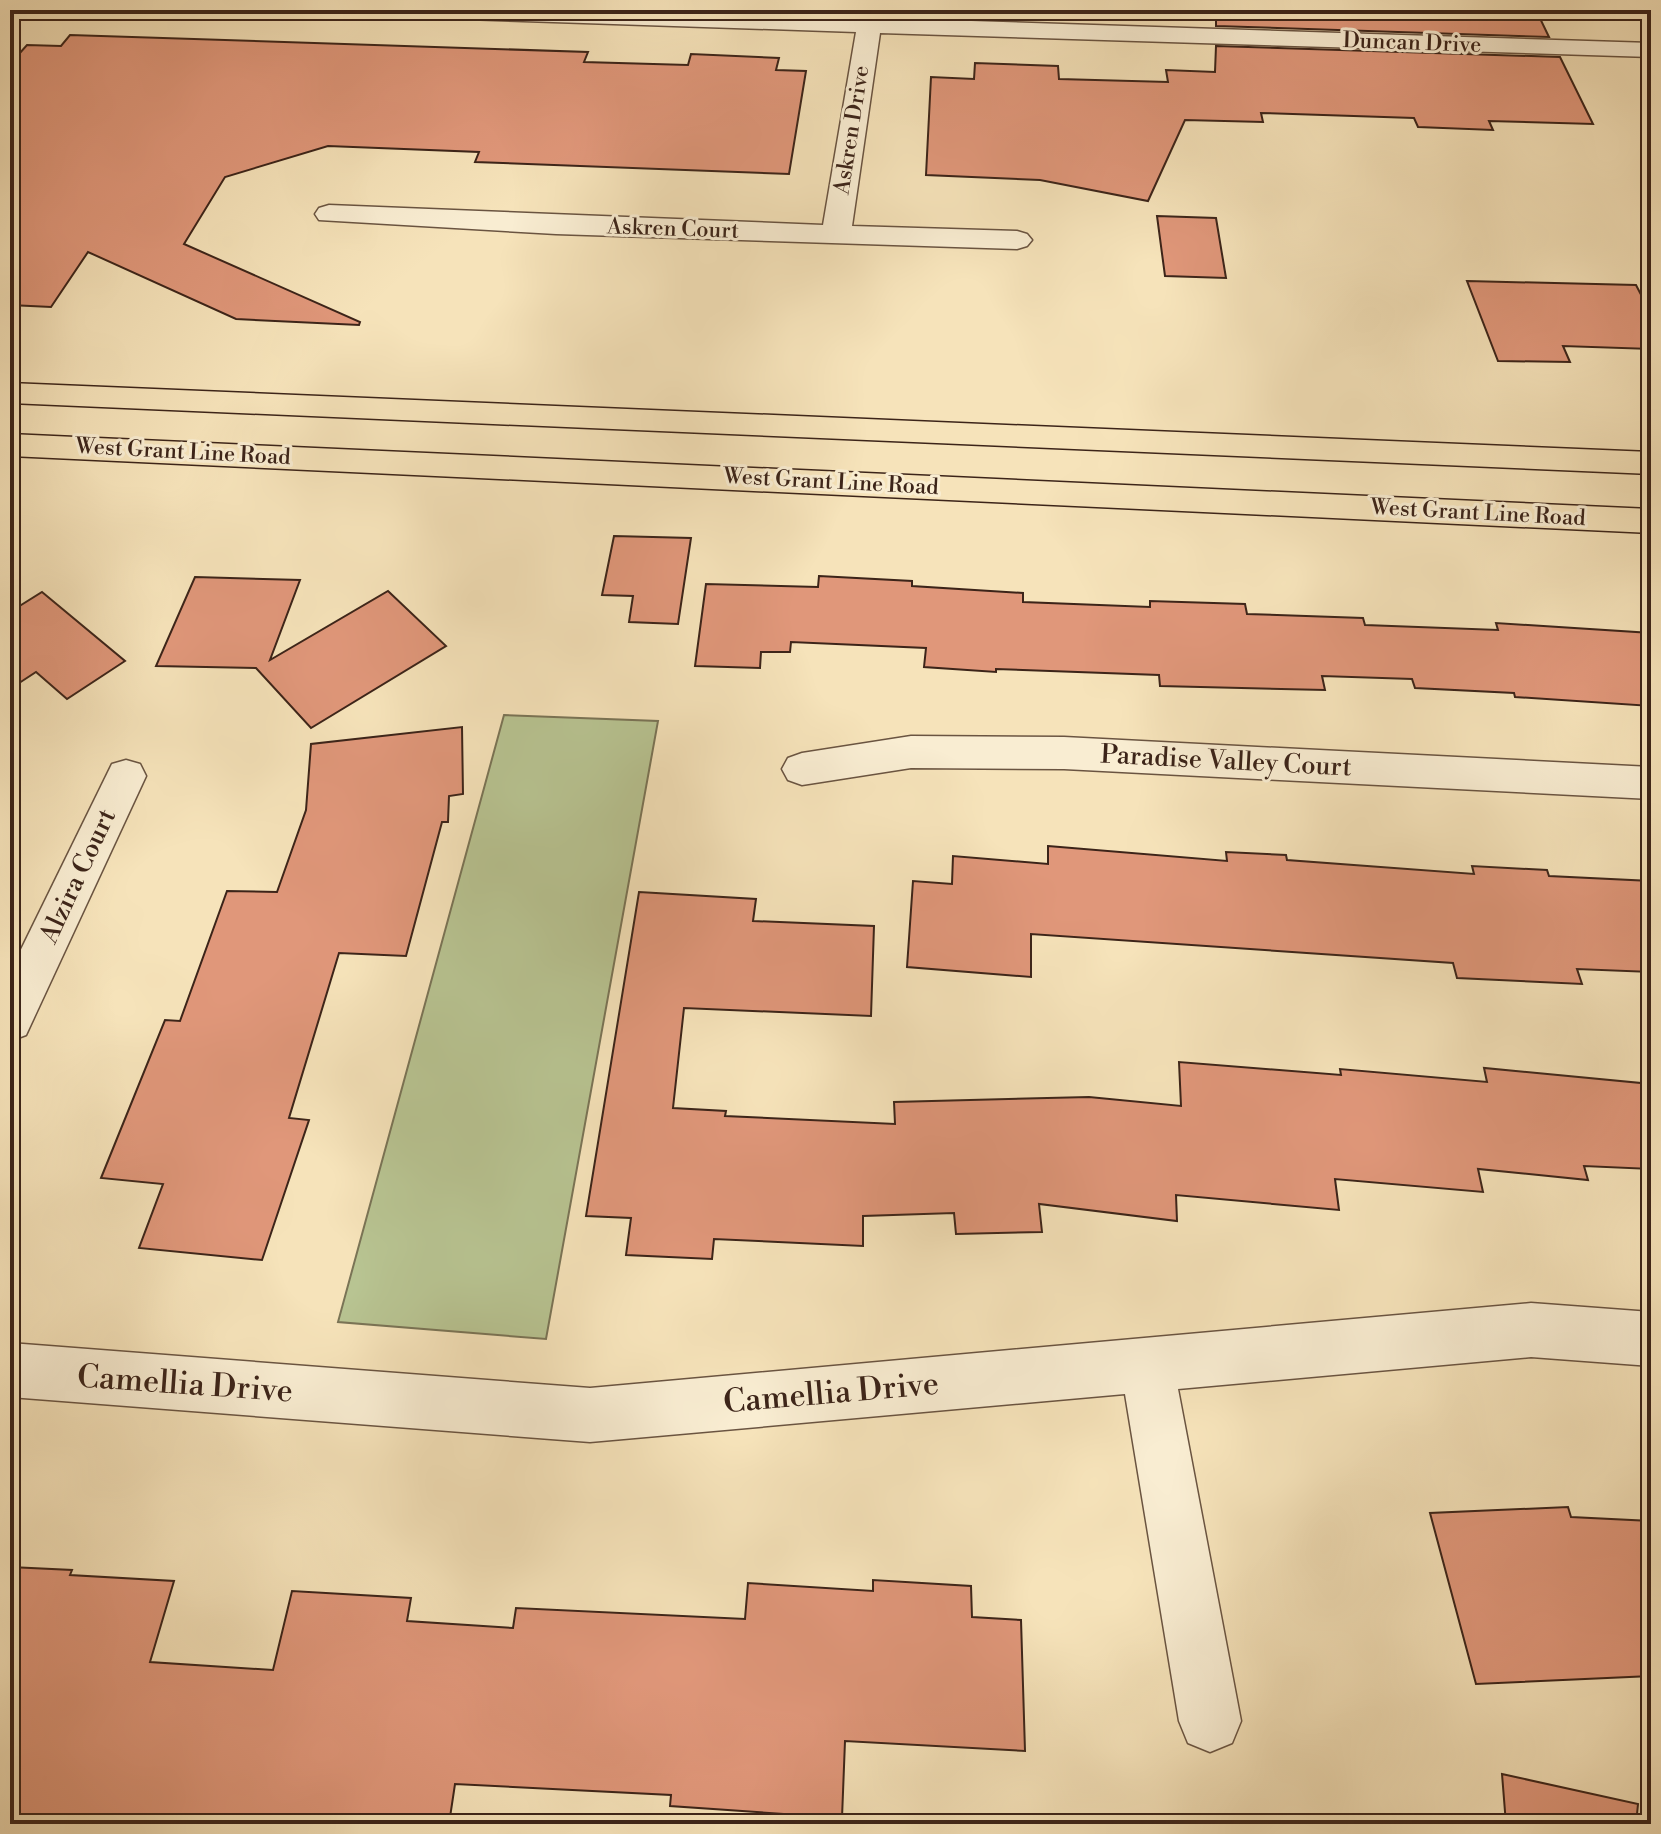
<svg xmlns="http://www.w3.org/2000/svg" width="1661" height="1834" font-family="'Libre Bodoni',serif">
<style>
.green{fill:#b8c492;stroke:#7a7456;stroke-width:2}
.building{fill:#e0977a;stroke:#3c2419;stroke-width:2}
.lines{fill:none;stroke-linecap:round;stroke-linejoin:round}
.street-casing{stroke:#6a5441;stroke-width:3}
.primary-casing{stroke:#3c2419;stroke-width:3}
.street{fill:#f9edd2;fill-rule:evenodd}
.primary{fill:#f6e3ba;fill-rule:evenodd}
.labels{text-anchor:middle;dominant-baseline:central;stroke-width:6;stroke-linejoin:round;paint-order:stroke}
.far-street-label{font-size:22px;fill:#3c2419;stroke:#f9edd2}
.street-label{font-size:26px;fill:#3c2419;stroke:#f9edd2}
.near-street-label{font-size:32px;fill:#3c2419;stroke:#f9edd2}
</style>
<rect width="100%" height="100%" fill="#f6e3ba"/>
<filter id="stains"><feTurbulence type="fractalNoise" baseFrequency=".0025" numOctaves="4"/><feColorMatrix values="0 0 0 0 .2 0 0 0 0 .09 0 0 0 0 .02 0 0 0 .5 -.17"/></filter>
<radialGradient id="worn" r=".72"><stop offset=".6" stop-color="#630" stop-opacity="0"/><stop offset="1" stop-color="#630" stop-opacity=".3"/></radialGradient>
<path class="green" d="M504,715L658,721L546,1339L338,1322Z"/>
<g class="building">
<path d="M1216,10H1536L1549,37L1216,26Z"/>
<path d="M70,35L588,52L584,62L688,65L691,54L779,58L776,70L806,71L789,174L475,162L479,152L328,146L225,177L184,244L360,322L359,325L236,319L88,252L51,307L10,305V64L27,45L61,46Z"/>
<path d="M1216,46L1560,57L1593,124L1489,121L1493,130L1418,127L1414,118L1261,113L1263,122L1185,120L1148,201L1040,180L926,175L931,77L974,79L975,63L1058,66L1059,79L1168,82L1166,70L1215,72Z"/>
<path d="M1157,216L1216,218L1226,278L1165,276Z"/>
<path d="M1467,281L1636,285L1651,314V349L1563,346L1570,362L1498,361Z"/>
<path d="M614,536L691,538L678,624L629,622L633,596L602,595Z"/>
<path d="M819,576L912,581V586L1023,593V602L1150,607V601L1245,604L1247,614L1363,618L1365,625L1498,630L1496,623L1651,633V706L1515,697L1514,693L1415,688L1412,679L1322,676L1325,690L1160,686L1159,675L996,669V672L924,667L926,648L791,642L790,652H761L760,668L695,666L706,584L818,587Z"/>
<path d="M195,577L300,580L270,660L388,591L446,646L311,728L256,668L156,666Z"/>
<path d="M42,592L125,661L67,699L36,672L10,689V612Z"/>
<path d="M462,727L463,794L449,796L448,822H442L406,956L339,953L289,1118L309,1120L262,1260L139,1248L163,1184L101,1178L165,1020L180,1021L227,891L277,892L306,810L311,744Z"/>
<path d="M1048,846L1227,861L1226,852L1286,855L1287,860L1474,874L1472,866L1547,870L1549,876L1651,881V972L1577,969L1582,984L1457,978L1453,963L1031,934V977L907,967L913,881L952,884L953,856L1048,864Z"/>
<path d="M639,892L756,899L753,921L874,926L871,1016L684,1008L673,1108L726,1111L725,1116L895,1124L894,1102L1089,1097L1181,1106L1179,1062L1341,1075L1340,1069L1487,1082L1484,1068L1651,1084V1169L1584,1166L1588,1180L1478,1169L1483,1192L1335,1179L1339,1210L1176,1195L1177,1221L1039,1204L1042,1232L956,1234L954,1213L863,1216V1246L714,1239L712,1259L626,1255L631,1218L586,1216Z"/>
<path d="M1568,1507L1571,1517L1651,1521V1676L1476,1684L1430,1513Z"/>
<path d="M10,1567L72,1570L70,1575L174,1581L150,1662L273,1670L292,1591L411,1598L407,1621L513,1628L516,1608L745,1619L748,1583L873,1591V1580L971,1586L972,1617L1021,1620L1025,1751L845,1741L842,1818L670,1806L671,1795L455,1784L449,1824H10Z"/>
<path d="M1502,1774L1638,1804L1636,1824H1506Z"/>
</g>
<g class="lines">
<g class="street-casing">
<g id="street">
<path d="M393,10H631L1651,43V57L880,33L852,226L1017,231L1027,234L1032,240L1027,246L1017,249L556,234L319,220L315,214L319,208L329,205L823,225L856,32L405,17L397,15Z"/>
<path d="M911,736L1064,737L1651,767V799L1064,769L911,768L802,785L788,780L782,769L788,758L802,753Z"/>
<path d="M126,760L140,764L146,776L26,1035L10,1041V972L112,764Z"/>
<path d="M1531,1303L1651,1312V1366L1531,1357L1178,1389L1241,1721L1232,1743L1210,1752L1188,1743L1179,1721L1125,1394L590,1442L10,1397V1343L590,1388Z"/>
</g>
</g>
<g class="primary-casing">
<g id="primary">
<path d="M10,383L1651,452V474L10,403Z"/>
<path d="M10,434L1651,509V533L10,456Z"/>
</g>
</g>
<use href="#street" class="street"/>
<use href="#primary" class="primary"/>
</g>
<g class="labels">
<g class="far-street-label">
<text transform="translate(1412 43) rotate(2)">Duncan Drive</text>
<text transform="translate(852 130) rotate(-81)">Askren Drive</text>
<text transform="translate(673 229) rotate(2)">Askren Court</text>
<text transform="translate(183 452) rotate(3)">West Grant Line Road</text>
<text transform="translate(831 482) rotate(3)">West Grant Line Road</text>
<text transform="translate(1478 513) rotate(3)">West Grant Line Road</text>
</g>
<g class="street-label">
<text transform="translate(1226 761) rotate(3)">Paradise Valley Court</text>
<text transform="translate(78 876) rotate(-65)">Alzira Court</text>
</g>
<g class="near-street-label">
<text transform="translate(185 1384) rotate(4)">Camellia Drive</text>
<text transform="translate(831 1393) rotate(-5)">Camellia Drive</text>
</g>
</g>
<rect width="1661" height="1834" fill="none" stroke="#f6e3ba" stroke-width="40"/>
<rect x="12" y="12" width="1637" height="1810" fill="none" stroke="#3c2419" stroke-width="4"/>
<rect x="20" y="20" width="1621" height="1794" fill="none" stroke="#3c2419" stroke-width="2"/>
<rect width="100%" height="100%" filter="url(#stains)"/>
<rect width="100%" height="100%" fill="url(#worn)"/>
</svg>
